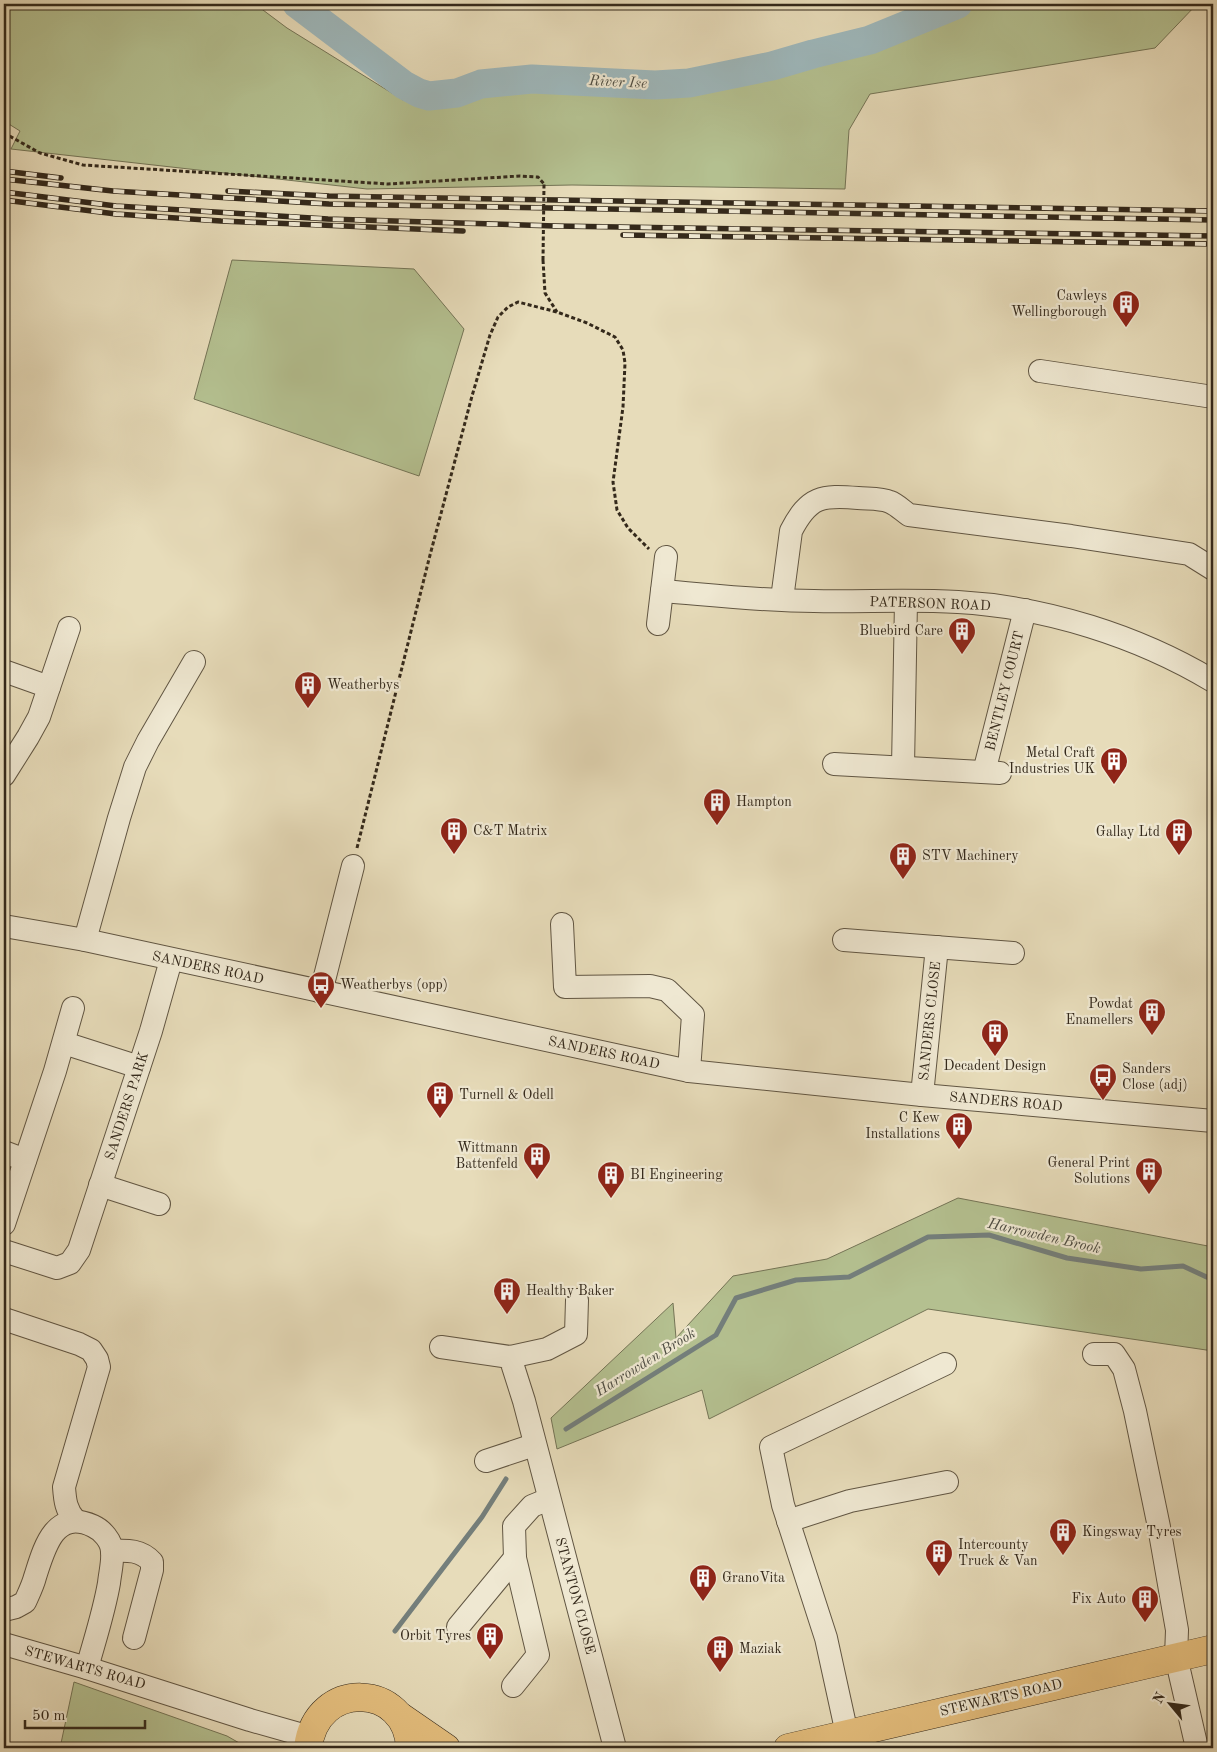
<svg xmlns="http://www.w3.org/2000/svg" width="1217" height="1752" font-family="'Old Standard TT',serif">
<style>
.green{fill:#b4c090;stroke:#747456}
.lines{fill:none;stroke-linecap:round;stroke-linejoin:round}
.stream{stroke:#747f7c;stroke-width:5}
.river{stroke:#9eb8bc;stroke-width:29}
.minor-casing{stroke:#615643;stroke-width:24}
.major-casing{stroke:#34291b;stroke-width:29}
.path{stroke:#34291b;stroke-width:3;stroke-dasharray:4 2.5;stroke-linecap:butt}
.minor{stroke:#efe8d2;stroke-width:22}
.major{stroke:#e4be7d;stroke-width:28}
.rail-casing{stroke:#34291b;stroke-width:5.5}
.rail{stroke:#efe8d2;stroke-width:4;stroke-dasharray:11;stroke-linecap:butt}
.path-bridge{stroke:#34291b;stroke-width:3;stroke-dasharray:4 2.5;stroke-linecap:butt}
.labels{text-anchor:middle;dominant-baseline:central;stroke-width:4.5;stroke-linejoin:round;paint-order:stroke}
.poi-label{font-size:14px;fill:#34291b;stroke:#efe8d2;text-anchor:start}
.street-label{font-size:14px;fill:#34291b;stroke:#efe8d2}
.water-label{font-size:15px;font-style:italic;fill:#4e4d43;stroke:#efe8d2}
</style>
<rect width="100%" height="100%" fill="#e7dcba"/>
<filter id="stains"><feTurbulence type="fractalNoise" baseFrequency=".004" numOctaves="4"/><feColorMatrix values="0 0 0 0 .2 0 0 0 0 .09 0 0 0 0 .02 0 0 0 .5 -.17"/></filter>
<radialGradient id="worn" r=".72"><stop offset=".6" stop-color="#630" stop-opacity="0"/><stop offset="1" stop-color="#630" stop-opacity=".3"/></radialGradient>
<g class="green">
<path d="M4,4H255L287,28L403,100L411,81L430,96L457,93L481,84L532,79L655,85L689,83L772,66L813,54L870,40L958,4H1197L1155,48L870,94L849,130L845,189L572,185L367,189L11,149L20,131L4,121Z"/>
<path d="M232,260L414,269L464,329L419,476L194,399Z"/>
<path d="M958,1198L1213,1247V1351L928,1309L709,1419L702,1390L557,1449L551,1418L673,1303L676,1338L733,1276L827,1259Z"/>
<path d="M74,1682L227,1736L248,1748H60Z"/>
</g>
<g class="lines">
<g class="stream">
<path d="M566,1429L716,1335L736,1298L796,1280L849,1277L928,1237L989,1235L1067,1258L1141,1269L1183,1266L1213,1280"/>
<path d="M395,1631L482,1517L506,1479"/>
</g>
<path class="river" d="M297,4L404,85L419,93L429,96L457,93L481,84L532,79L655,85L689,83L772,66L813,54L870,40L958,4"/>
<g class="minor-casing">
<g id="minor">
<path d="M1040,371L1213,397"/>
<path d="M662,591C712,595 763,601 814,601C862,602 910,599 958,602C1046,607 1138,636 1213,681"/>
<path d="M782,599L791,531C809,496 822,495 858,498C868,499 881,498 890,502C896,504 903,511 909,515L1071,536L1189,554L1213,569"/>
<path d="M658,624L666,557"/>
<path d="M4,671L49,687"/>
<path d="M834,764L1000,773"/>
<path d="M903,767L906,601"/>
<path d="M984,772L1025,610"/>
<path d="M4,775L28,737L39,717L69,628"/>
<path d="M562,924L565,987L650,986L667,990L693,1015L689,1071"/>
<path d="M4,926L85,940L689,1071L922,1095L1213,1121"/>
<path d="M85,940L119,818L135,767L148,741L194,662"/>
<path d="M844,940L1013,953"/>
<path d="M321,992L353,866"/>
<path d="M64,1043L139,1067"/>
<path d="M922,1095L937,947"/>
<path d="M4,1152L25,1160"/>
<path d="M100,1185L159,1204"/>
<path d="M4,1224L55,1071L73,1008"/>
<path d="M4,1251L57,1268L70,1263L79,1250L151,1031L171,960"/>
<path d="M4,1319L79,1344L91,1350L97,1359L99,1367L64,1487C65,1501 66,1510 75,1520"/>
<path d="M441,1347L510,1357L524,1401L615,1748"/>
<path d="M1094,1354H1114L1124,1369L1135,1411L1159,1527L1177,1630L1176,1657L1197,1748"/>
<path d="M510,1357L547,1349L576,1334L577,1300"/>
<path d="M486,1461L534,1445"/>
<path d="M788,1521L850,1501L947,1482"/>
<path d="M112,1551C128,1550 141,1550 152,1562V1570L134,1638"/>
<path d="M4,1610L16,1607L25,1602C29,1593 33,1585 35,1577C44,1549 54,1508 93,1526C102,1530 112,1541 112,1552C113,1562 110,1573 109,1583C104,1612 95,1639 87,1668"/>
<path d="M458,1627L515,1558"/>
<path d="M4,1644L87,1668L250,1720L310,1737"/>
<path d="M513,1686L538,1655L515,1558L514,1526L532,1506L549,1499"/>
<path d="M847,1734L826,1638L783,1505L771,1447L945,1364"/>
</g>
</g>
<g class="major-casing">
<g id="major">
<path d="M401,1717L446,1748"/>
<path d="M308,1748C316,1678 408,1683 410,1748"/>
<path d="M788,1748L1213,1649"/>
</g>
</g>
<g class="path">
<path d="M4,133L40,153L83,165L388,184L520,176L538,177L544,184"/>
<path d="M543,260L545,293L557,312"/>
<path d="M357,848L429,559L472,396L490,335L498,317L508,307L518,302L557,312L587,323L615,337L623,350L625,363L623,407L613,482L617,510L628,528L649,549"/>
</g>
<use href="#minor" class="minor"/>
<use href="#major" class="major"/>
<g class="rail-casing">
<g id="rail">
<path d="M4,171L61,178"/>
<path d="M4,179L113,191L329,204L1213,220"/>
<path d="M228,191L329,196L558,200L1213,211"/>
<path d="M4,192L116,206L328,219L555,226L1213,236"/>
<path d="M4,200L116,214L221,221L463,231"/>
<path d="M623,235L1213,244"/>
</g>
</g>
<use href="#rail" class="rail"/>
<path class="path-bridge" d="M543,260L544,184"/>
</g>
<defs>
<g id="building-pin" transform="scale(1.4375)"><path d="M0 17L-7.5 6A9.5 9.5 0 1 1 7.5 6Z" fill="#8f2418" stroke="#efe8d2"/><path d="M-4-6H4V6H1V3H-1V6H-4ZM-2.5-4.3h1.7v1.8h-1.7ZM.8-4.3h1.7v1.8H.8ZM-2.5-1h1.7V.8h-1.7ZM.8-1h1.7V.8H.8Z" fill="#fff"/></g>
<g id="bus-pin" transform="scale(1.4375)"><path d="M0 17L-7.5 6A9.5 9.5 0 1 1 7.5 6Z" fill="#8f2418" stroke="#efe8d2"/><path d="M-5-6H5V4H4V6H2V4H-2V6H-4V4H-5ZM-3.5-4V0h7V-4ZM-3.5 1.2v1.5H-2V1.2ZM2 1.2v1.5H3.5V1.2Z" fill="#fff"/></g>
</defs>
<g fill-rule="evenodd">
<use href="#building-pin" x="1126" y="304"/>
<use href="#building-pin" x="962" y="631"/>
<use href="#building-pin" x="308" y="685"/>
<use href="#building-pin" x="1114" y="761"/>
<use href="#building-pin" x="717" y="802"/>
<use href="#building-pin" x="454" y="831"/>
<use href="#building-pin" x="1179" y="832"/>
<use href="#building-pin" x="903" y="856"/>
<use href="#bus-pin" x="321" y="985"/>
<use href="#building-pin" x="1152" y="1012"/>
<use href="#building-pin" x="995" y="1033"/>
<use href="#bus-pin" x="1103" y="1077"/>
<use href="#building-pin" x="440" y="1095"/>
<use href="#building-pin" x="959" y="1126"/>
<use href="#building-pin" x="537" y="1156"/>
<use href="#building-pin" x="1149" y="1171"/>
<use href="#building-pin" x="611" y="1175"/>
<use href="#building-pin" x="507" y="1291"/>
<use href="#building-pin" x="1063" y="1532"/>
<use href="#building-pin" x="939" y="1553"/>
<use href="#building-pin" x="703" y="1578"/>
<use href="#building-pin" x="1145" y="1599"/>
<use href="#building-pin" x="490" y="1636"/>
<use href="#building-pin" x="720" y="1649"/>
</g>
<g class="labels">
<g class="poi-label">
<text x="1107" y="296" text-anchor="end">Cawleys<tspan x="1107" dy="16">Wellingborough</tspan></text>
<text x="943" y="631" text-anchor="end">Bluebird Care</text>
<text x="327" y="685">Weatherbys</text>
<text x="1095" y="753" text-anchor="end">Metal Craft<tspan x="1095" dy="16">Industries UK</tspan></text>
<text x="736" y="802">Hampton</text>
<text x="473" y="831">C&amp;T Matrix</text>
<text x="1160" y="832" text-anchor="end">Gallay Ltd</text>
<text x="922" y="856">STV Machinery</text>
<text x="340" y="985">Weatherbys (opp)</text>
<text x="1133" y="1004" text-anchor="end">Powdat<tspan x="1133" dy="16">Enamellers</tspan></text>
<text x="995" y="1066" text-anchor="middle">Decadent Design</text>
<text x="1122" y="1069">Sanders<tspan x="1122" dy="16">Close (adj)</tspan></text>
<text x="459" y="1095">Turnell &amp; Odell</text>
<text x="940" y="1118" text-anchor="end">C Kew<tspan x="940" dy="16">Installations</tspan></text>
<text x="518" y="1148" text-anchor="end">Wittmann<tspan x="518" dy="16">Battenfeld</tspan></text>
<text x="1130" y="1163" text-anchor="end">General Print<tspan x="1130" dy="16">Solutions</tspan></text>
<text x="630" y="1175">BI Engineering</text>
<text x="526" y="1291">Healthy Baker</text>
<text x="1082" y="1532">Kingsway Tyres</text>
<text x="958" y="1545">Intercounty<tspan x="958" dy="16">Truck &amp; Van</tspan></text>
<text x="722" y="1578">GranoVita</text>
<text x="1126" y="1599" text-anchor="end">Fix Auto</text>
<text x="471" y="1636" text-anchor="end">Orbit Tyres</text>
<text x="739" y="1649">Maziak</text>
</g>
<g class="street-label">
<text transform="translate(930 604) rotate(2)">PATERSON ROAD</text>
<text transform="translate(1005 691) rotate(-76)">BENTLEY COURT</text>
<text transform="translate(208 968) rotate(12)">SANDERS ROAD</text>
<text transform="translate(930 1021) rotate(-84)">SANDERS CLOSE</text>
<text transform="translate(604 1053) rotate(12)">SANDERS ROAD</text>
<text transform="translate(1006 1102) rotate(5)">SANDERS ROAD</text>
<text transform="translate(127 1106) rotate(-72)">SANDERS PARK</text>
<text transform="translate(575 1596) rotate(75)">STANTON CLOSE</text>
<text transform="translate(85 1668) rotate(16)">STEWARTS ROAD</text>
<text transform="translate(1001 1698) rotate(-13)">STEWARTS ROAD</text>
</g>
<g class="water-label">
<text transform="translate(618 83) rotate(3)">River Ise</text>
<text transform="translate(1044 1237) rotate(13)">Harrowden Brook</text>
<text transform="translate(646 1363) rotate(-32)">Harrowden Brook</text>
</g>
</g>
<rect width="1217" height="1752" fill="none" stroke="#e7dcba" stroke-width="20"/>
<rect x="5" y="5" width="1207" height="1742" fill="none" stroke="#34291b" stroke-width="2.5"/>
<rect x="10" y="10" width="1197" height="1732" fill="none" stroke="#34291b"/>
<g transform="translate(1170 1704) rotate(299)" stroke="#efe8d2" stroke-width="4" paint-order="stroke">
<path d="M0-4L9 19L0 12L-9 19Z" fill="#34291b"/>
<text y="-8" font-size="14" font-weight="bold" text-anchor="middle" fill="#34291b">N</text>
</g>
<path d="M25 1720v8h120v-8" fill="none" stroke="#34291b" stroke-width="2.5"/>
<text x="32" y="1720" font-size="15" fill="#34291b" stroke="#efe8d2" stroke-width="4" paint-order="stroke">50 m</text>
<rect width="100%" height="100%" filter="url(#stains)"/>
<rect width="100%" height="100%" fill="url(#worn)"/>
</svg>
